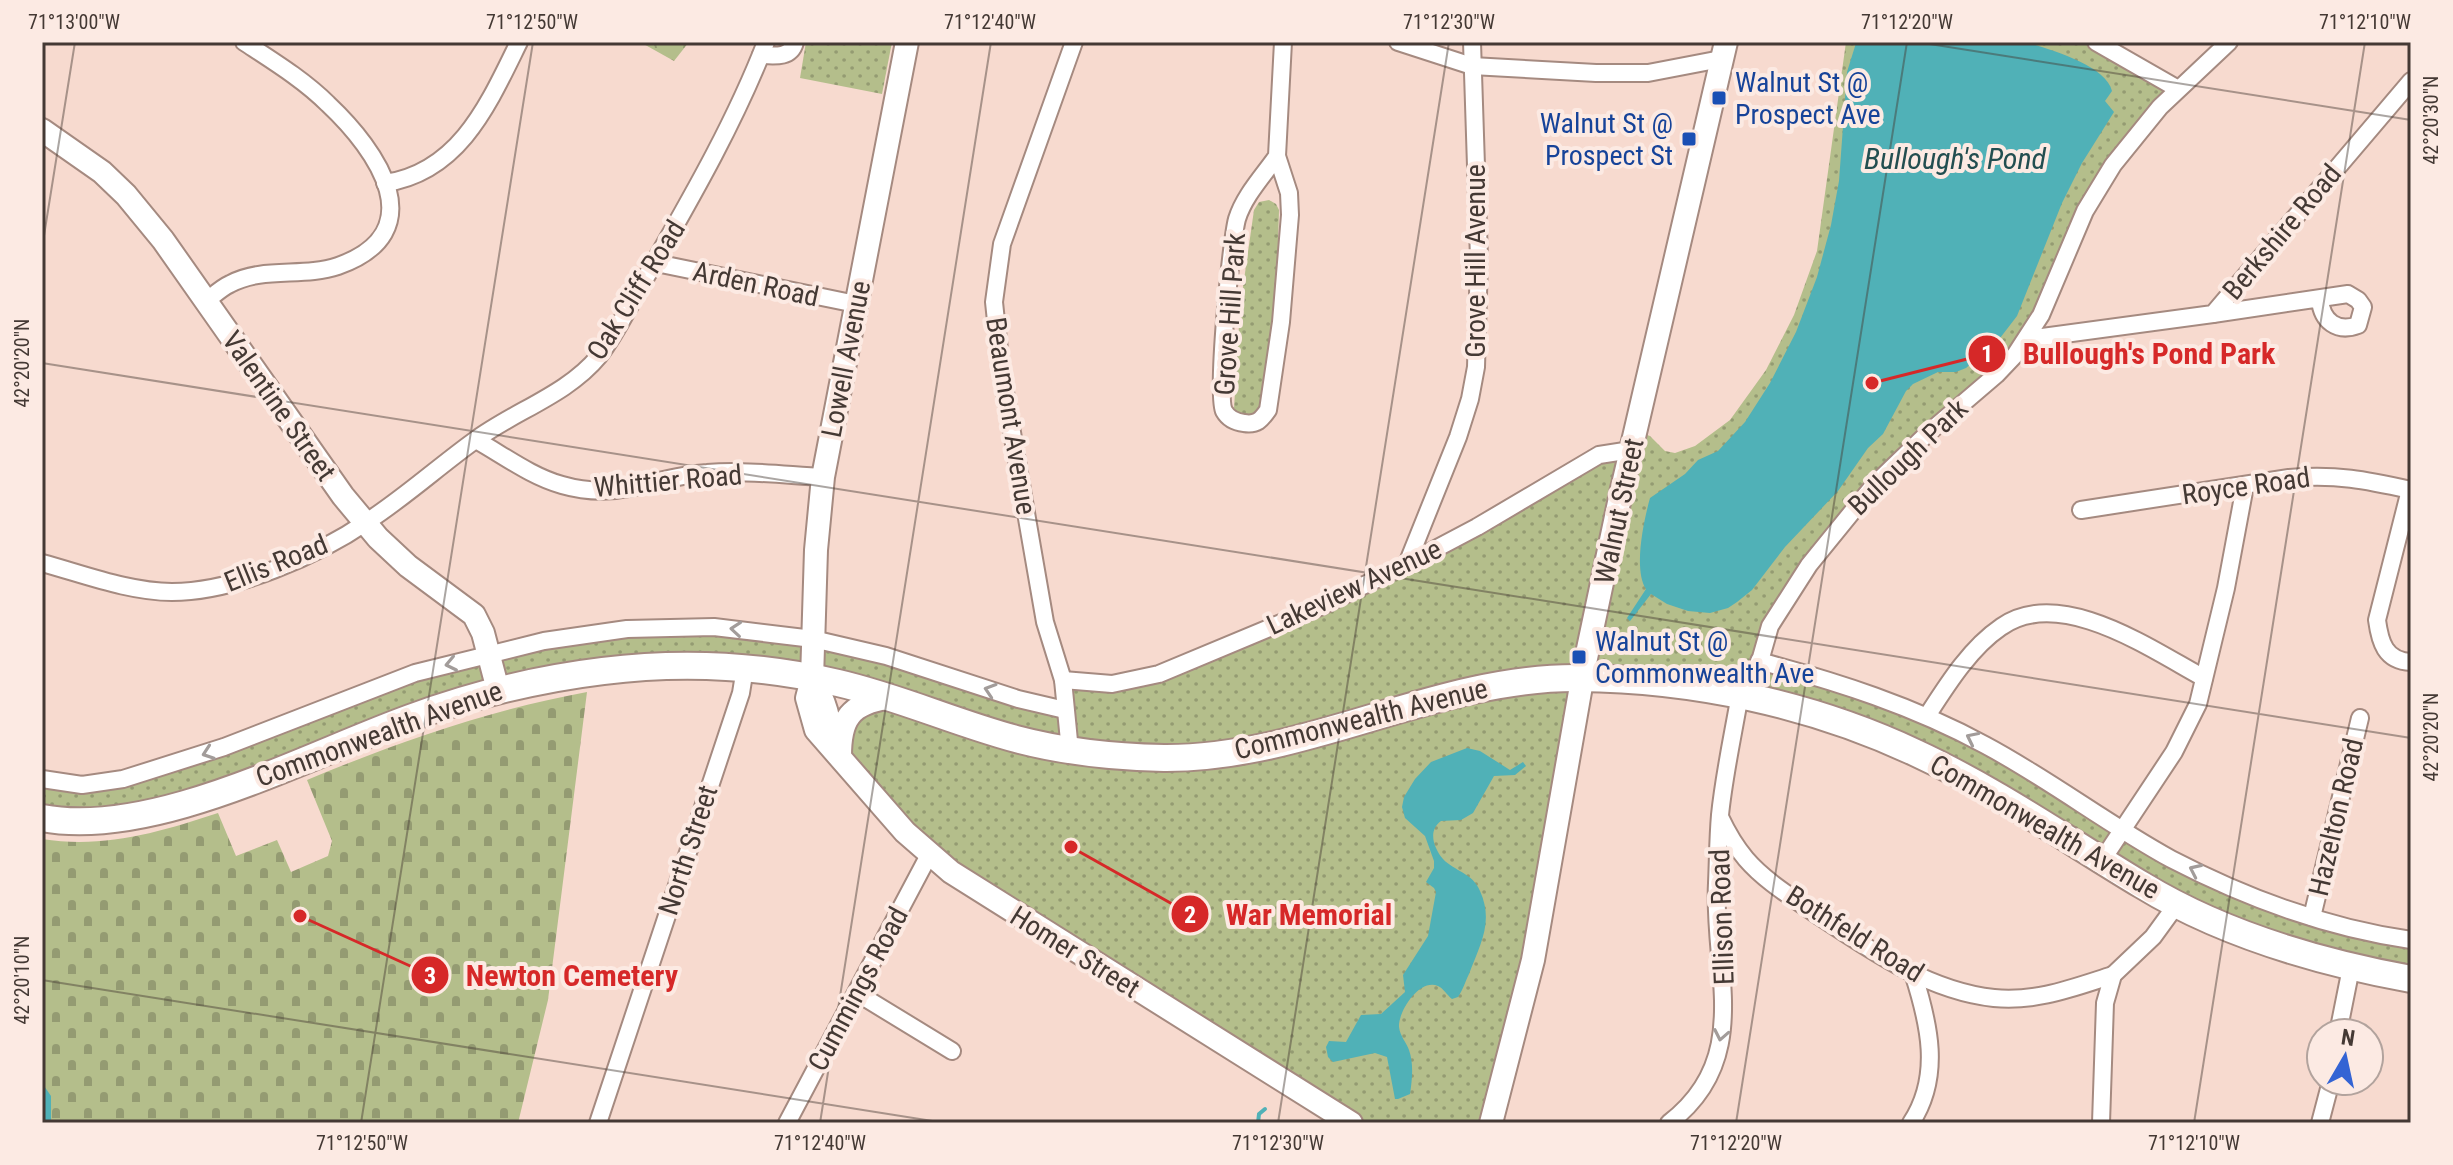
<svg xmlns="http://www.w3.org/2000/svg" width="2453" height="1165" font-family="'Roboto Condensed',sans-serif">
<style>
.forest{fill:url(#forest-crowns)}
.cemetery{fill:url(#cemetery-stones)}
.park{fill:url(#park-dots)}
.water{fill:#50b1b7}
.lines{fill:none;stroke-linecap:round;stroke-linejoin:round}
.stream{stroke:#50b1b7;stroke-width:4}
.street-casing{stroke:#a58a80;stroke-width:20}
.secondary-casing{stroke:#a58a80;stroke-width:26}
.primary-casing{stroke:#a58a80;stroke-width:30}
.street{stroke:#fff;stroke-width:16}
.secondary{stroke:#fff;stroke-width:22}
.primary{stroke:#fff;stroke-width:26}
.oneway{stroke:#a29c9a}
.ticks{fill:none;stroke:#443934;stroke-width:2;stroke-opacity:0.45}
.transit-dot{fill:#1a4fb4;stroke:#fceae3;stroke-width:3}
.labels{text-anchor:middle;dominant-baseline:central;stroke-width:8;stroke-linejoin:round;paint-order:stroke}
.transit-label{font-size:28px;fill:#164399;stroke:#fceae3;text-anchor:start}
.street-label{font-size:28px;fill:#443934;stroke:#fceae3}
.water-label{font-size:30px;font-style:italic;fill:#224e50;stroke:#fceae3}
.leader{fill:none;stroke:#d62828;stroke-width:3}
.callout-dot{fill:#d62828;stroke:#fceae3;stroke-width:3}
.mark-label{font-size:24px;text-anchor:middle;font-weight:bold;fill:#fff}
.callout-label{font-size:30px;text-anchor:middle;font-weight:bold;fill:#d62828;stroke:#fceae3;stroke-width:8;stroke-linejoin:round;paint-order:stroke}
.neatline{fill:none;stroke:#443934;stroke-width:3}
.ticks-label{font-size:20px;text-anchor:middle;fill:#443934}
</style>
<defs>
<pattern id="forest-crowns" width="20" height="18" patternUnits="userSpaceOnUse" patternTransform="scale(2)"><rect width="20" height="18" fill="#b4be8b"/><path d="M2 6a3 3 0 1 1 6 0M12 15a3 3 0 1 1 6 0" fill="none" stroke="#949b72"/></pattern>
<pattern id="cemetery-stones" width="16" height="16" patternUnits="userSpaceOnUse" patternTransform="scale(2)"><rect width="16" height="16" fill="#b4be8b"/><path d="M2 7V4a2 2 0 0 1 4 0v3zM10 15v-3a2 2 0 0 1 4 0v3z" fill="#949b72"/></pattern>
<pattern id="park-dots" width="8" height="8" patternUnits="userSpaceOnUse" patternTransform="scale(2)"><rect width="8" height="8" fill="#b4be8b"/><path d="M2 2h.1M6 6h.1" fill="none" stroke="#949b72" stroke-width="1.8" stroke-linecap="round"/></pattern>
</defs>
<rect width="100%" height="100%" fill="#f7dacf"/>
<path class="forest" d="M640,42H689L674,61Z"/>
<path class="cemetery" d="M587,692L548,1000L518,1123H42V839C104,849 160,832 218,813L236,856L277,840L291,872L328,856L332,841L307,780C398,742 489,710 587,692Z"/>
<g class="park">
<path d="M806,42H892L882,94L800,78Z"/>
<path d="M1846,42H2096L2178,89L2113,165L2035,326L1829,538L1759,661L1883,698L2222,883L2411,940V979L2257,939L1867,733L1583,678L1491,1123H1351L975,890L840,756L857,706L834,682L578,674L176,806L42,818V779L99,784L415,673L596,631H762L1064,709L1063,680L1112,684L1322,606L1613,451L1636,431L1650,436L1665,451L1675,453L1695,446L1730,420L1766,370L1794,315L1817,251Z"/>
<path d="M1269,200L1276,204L1279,210L1276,307L1262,397L1259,410L1253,417L1237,414L1234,408L1240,308L1254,210L1259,202Z"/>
</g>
<g class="water">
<path d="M2025,42C2048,49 2106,65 2112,91L2105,101L2114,112L2082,163L2062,203L2017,316L1997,342L1966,368L1956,372H1938L1913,384L1906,391L1883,434L1868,448L1838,491L1785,547L1752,590L1737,602L1728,608L1710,613L1688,611L1667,604L1651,594L1630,621L1627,618L1646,589C1633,569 1644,520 1650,498L1685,474L1698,460L1718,451L1745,422L1770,383L1796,332L1817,277L1831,225L1839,181L1847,72L1856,43Z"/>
<path d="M1467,748L1480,751L1510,770L1523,762L1526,766L1515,775L1494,776L1473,813L1461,820L1441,821C1428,830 1433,847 1443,859C1454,871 1473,873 1480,891C1494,922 1480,945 1469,974C1465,982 1463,990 1458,997L1452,999C1447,995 1443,988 1438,986C1419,978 1398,1012 1399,1027C1400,1036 1406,1042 1409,1050C1414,1064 1412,1081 1410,1094L1398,1099H1395L1387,1057L1375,1053L1333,1062L1328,1057L1326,1047L1329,1041L1346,1042L1361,1015L1381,1014L1405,992L1403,975L1428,936L1436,892L1434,888L1426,882L1434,868V861L1425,836L1405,818L1402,807L1404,797L1415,779L1431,762Z"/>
<path d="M42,1083L51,1096V1123H42Z"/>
</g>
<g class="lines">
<path class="stream" d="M1258,1123L1259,1114L1265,1109"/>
<g class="street-casing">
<g id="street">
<path d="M1398,42L1472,66L1596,73H1648L1721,59"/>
<path d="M2096,42L2178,89"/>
<path d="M761,55C775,56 791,58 795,42"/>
<path d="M1277,156C1263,176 1244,196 1237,219C1231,241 1216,396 1224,411C1228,418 1235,422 1244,423C1257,425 1261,420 1268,410L1281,322L1290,215L1289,193L1277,156L1283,42"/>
<path d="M385,183C460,172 489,103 519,42"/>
<path d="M656,263L856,304"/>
<path d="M205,302C213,296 221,288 230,284C263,266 303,278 338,266C434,232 378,151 328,104C304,80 273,61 244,42"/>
<path d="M2213,314L2348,294L2358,300L2363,307L2358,325C2337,333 2322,321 2320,300"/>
<path d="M2027,339L2213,314L2411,81"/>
<path d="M476,440C503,455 532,477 562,485C621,502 653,476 707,473C745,470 785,475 823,477"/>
<path d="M2410,490L2377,620C2380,642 2385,661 2411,662"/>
<path d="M2081,510L2289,478C2337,474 2365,480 2411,490"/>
<path d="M42,563C83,574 129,592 172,592C234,592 317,556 368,521C405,497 438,467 474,441C514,411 567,395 599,356C616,334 628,308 642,284C687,205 733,127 766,42"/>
<path d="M1407,564L1458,437L1470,399L1476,367L1479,259L1472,42"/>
<path d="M1759,661C1838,682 1913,706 1985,745C2049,779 2107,824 2171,859C2246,898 2327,928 2411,940"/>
<path d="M1063,680L1112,684L1159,674L1322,606L1407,564L1477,527L1599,455L1631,450"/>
<path d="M1750,696L1770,626L1809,565L1874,485L1927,434L1996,375L2015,355L2041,315L2085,211L2113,165L2160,107L2229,42"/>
<path d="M1927,716C1947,685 1970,648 2001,627C2060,585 2152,650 2204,678"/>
<path d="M1070,751L1063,680L1045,622L1001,369L994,302L1002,244L1074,42"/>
<path d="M42,779L82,785L123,779L224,747L415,673L544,641L627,629L714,627L813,639L886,656L1018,699L1065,710"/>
<path d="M1720,817C1727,832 1735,846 1746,859C1764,880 1790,896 1813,912C1867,948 1927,991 1994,998C2037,1002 2072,988 2113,975"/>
<path d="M2103,859L2174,752L2198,704L2226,588L2245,486"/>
<path d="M2312,917L2360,718"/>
<path d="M857,993L952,1051"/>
<path d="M2338,1033L2351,968"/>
<path d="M598,1123L741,693L745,668"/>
<path d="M787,1123L929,855"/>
<path d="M1669,1123C1754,1058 1712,970 1717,883C1718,861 1718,838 1720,815C1724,775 1733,735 1740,694"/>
<path d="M1911,1123C1942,1076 1929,1023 1913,973"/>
<path d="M2101,1123L2105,1003L2113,975L2153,937L2177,904"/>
<path d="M2320,1123L2331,1081"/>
</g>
</g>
<g class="secondary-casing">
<g id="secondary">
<path d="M907,42L823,477L816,550L812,679L807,698L816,730L905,832L951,872L1351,1123"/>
<path d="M42,130L102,172L126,195L163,240L343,496L378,538L408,566L474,615L483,633L498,690"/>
<path d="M812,679C825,700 831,720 831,744"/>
<path d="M840,756C840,719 850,704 887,698"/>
<path d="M1491,1123L1533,960L1585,663L1621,493L1726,42"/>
</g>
</g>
<g class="primary-casing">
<path id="primary" d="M42,818C153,839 305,756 410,718C472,695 537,679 603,671C683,661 760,665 838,683C899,697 956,723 1016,739C1065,752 1114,757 1164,758C1307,759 1435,677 1578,678C1694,679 1812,704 1916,753C1996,790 2067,840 2142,885C2224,935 2318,962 2411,979"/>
</g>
<use href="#street" class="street"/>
<use href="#secondary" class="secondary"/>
<use href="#primary" class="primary"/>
</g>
<defs><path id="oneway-chevron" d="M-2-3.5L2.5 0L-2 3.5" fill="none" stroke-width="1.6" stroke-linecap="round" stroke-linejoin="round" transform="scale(2)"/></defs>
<g class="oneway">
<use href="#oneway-chevron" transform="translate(736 629) rotate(-175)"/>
<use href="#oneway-chevron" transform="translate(451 664) rotate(168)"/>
<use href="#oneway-chevron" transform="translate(990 690) rotate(-162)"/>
<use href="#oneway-chevron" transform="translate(1972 738) rotate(-154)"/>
<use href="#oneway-chevron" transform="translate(208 753) rotate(161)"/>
<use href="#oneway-chevron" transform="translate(2195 870) rotate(-155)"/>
<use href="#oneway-chevron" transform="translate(1721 1035) rotate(101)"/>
</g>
<path class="ticks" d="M1917,42L2411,120M42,248L75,42M42,363L2411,738M42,980L945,1123M361,1123L533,42M820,1123L991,42M1278,1123L1449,42M1736,1123L1907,42M2194,1123L2365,42"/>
<g class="transit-dot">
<rect x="1711" y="90" width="16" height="16" rx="4"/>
<rect x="1681" y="131" width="16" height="16" rx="4"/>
<rect x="1571" y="649" width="16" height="16" rx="4"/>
</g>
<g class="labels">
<g class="transit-label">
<text x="1735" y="82">Walnut St @<tspan x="1735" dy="32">Prospect Ave</tspan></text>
<text x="1673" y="123" text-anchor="end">Walnut St @<tspan x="1673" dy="32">Prospect St</tspan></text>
<text x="1595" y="641">Walnut St @<tspan x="1595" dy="32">Commonwealth Ave</tspan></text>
</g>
<g class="street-label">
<text transform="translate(2282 232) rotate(-50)">Berkshire Road</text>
<text transform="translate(1475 261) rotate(-90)">Grove Hill Avenue</text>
<text transform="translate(756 284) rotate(12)">Arden Road</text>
<text transform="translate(636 290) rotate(-58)">Oak Cliff Road</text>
<text transform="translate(1230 314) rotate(-86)">Grove Hill Park</text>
<text transform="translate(846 359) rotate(-79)">Lowell Avenue</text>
<text transform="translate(279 406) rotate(55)">Valentine Street</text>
<text transform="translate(1011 416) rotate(81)">Beaumont Avenue</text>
<text transform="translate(1908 457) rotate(-44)">Bullough Park</text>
<text transform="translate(668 481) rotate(-5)">Whittier Road</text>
<text transform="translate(2246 486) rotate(-8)">Royce Road</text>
<text transform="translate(1619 511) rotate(-78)">Walnut Street</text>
<text transform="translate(276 563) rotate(-22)">Ellis Road</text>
<text transform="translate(1354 587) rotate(-25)">Lakeview Avenue</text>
<text transform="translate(1361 719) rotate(-14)">Commonwealth Avenue</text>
<text transform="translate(379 734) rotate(-20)">Commonwealth Avenue</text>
<text transform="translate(2336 817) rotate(-77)">Hazelton Road</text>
<text transform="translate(2045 827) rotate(30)">Commonwealth Avenue</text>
<text transform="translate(688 850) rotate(-72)">North Street</text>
<text transform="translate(1722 917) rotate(-92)">Ellison Road</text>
<text transform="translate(1855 934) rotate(32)">Bothfeld Road</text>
<text transform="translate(1075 952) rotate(32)">Homer Street</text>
<text transform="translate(858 989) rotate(-62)">Cummings Road</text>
</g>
<g class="water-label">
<text x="1955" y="158">Bullough's Pond</text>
</g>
</g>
<path class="leader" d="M1872 383L1987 354M1071 847L1190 914M300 916L430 975"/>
<g class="callout-dot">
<circle cx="1872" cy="383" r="8"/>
<circle cx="1071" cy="847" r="8"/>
<circle cx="300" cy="916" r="8"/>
<circle cx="1987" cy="354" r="20"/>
<circle cx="1190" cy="914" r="20"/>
<circle cx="430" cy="975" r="20"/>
</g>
<g class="mark-label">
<text x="1987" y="362">1</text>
<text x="1190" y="923">2</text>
<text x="430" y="984">3</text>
</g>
<g class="callout-label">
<text x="2149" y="364">Bullough's Pond Park</text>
<text x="1309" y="925">War Memorial</text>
<text x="572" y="986">Newton Cemetery</text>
</g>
<rect width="2453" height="1165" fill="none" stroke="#fceae3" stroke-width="88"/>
<g transform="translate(2345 1057) rotate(9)"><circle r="38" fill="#fceae3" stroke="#b2a39d" stroke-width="2"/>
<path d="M0-6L14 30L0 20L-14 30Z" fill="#3464d4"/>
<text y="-12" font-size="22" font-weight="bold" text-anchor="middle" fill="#443934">N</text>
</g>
<rect x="44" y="44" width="2365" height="1077" class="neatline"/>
<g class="ticks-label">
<text x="74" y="29">71°13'00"W</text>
<text x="532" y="29">71°12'50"W</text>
<text x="990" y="29">71°12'40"W</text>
<text x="1449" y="29">71°12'30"W</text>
<text x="1907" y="29">71°12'20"W</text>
<text x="2365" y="29">71°12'10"W</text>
<text transform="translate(2431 120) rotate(-90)" y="7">42°20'30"N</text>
<text transform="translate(22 363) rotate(-90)" y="7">42°20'20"N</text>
<text transform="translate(2431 737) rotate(-90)" y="7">42°20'20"N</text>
<text transform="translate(22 980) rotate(-90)" y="7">42°20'10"N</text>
<text x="362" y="1150">71°12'50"W</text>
<text x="820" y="1150">71°12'40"W</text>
<text x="1278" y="1150">71°12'30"W</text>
<text x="1736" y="1150">71°12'20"W</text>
<text x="2194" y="1150">71°12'10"W</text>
</g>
</svg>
